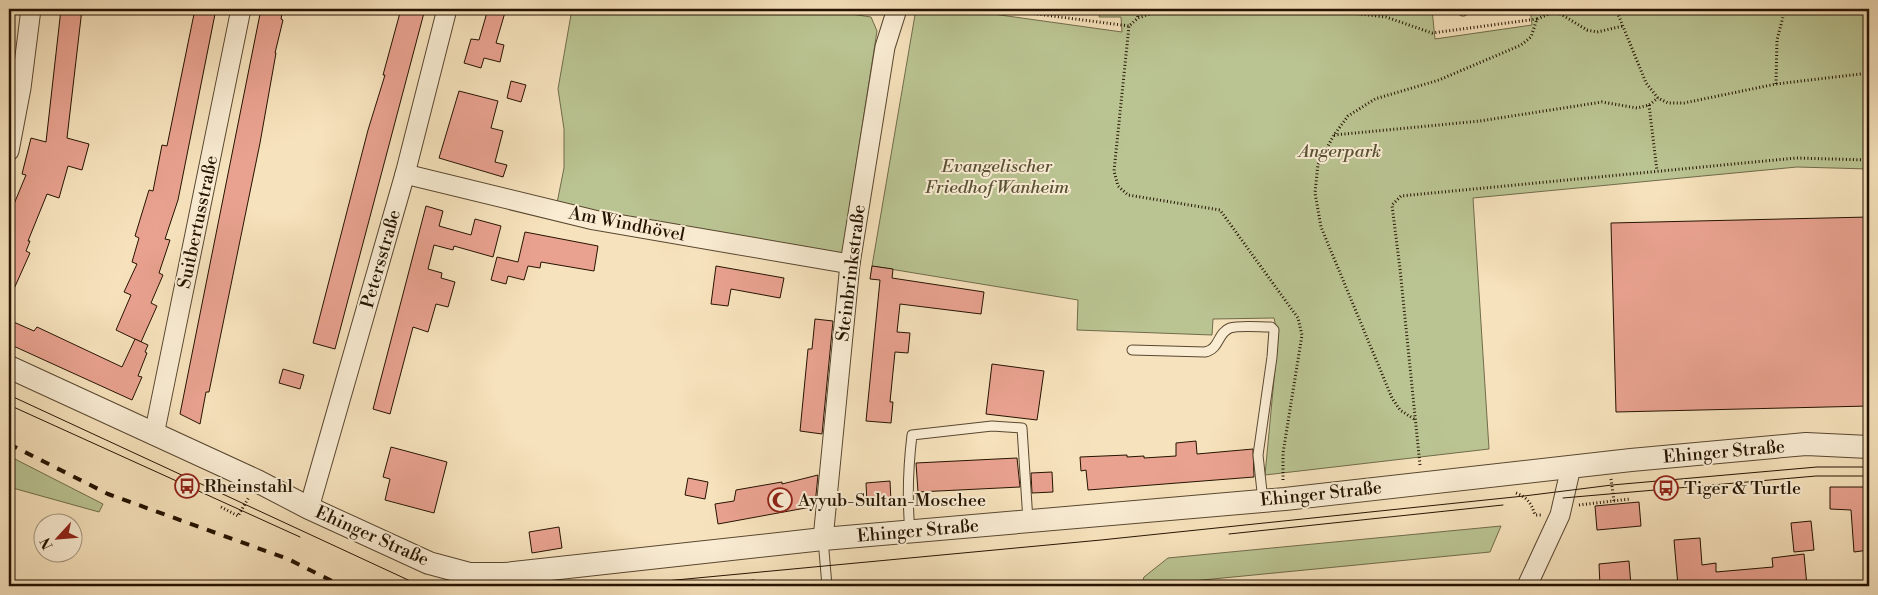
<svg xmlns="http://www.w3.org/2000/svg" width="1878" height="595" font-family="'Libre Bodoni',serif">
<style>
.green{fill:#bac492;stroke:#706c4a}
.building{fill:#e9a290;stroke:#251301}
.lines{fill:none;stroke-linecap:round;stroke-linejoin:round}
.service-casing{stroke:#594730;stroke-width:11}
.minor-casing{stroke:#594730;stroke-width:21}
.tertiary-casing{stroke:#594730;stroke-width:24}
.path{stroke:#251301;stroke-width:3;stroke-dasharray:1 2.5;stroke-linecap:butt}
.service{stroke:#f9ecd3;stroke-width:9}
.minor{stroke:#f9ecd3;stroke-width:19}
.tertiary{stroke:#f9ecd3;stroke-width:22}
.tram{stroke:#251301;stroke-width:1}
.rail{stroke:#251301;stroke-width:4;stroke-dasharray:9 9;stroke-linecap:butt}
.labels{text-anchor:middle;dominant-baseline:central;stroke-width:4;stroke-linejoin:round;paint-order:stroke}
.park-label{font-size:18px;font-style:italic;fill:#595134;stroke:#f9ecd3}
.street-label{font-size:18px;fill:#251301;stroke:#f9ecd3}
.poi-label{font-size:18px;fill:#251301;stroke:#f9ecd3;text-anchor:start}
</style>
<rect width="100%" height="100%" fill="#f6e2bc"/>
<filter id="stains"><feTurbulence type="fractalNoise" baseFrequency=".004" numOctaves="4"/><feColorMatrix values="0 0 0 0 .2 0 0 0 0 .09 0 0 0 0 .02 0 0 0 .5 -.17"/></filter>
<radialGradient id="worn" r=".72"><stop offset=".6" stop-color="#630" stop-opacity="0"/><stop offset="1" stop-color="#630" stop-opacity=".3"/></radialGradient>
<g class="green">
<path d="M572,9H817L871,17L877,31L842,255L737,239L557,203L564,168V129L558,89Z"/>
<path d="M916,9H957L1122,32L1121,17H1099L1101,9H1432L1435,39L1532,25L1530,9H1869V169L1797,167L1473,198L1489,449L1265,475L1278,337L1274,318L1213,319L1212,335L1077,330L1078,300L872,266Z"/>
<path d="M9,456L103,504L99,512L9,487Z"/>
<path d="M1501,526L1490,552L1141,586L1144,577L1168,558Z"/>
</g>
<g class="building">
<path d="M61,9H82L67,138L89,144L82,170L68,166L59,198L47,194L28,241H30L26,251L30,253L9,300V216L26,175L22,174L31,138L46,142Z"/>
<path d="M195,9H216L178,200L165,239L170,240L159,273L163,275L151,303L157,306L141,342L116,330L131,295L124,292L137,264L132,262L139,238L135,236L149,190L153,191L162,145L167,146Z"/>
<path d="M261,9H283L281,19L283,20L275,53H276L260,143L209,392H206L200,424L180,414Z"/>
<path d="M401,9H425L335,349L313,343L368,130L385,75H383Z"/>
<path d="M488,9H506L496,43L504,45L500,62L484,58L481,68L464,63L471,39L479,40Z"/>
<path d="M511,81L526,85L521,102L507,98Z"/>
<path d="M459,91L498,101L491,128L503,131L495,162L507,165L503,177L439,158Z"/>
<path d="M426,206L443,211L439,226L471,235L475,219L501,226L493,257L454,246L453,250L434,245L428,269L442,273L441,278L455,282L448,307L436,304L428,332L413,327L390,414L373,409Z"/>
<path d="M1869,217V406L1616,412L1611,223Z"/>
<path d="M525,232L598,246L594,271L541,262L540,268L528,266L524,280L508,276L506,284L491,280L497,257L518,262Z"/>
<path d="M716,266L784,278L780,298L731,289L728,306L711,304Z"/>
<path d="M872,266L893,269L892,278L984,292L981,314L900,304L897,332L910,333L908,353L895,352L890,402H893L891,423L866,421L880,280L870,279Z"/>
<path d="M815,319L833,321L822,434L800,431L808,349H812Z"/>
<path d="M9,320L34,331L37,327L122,367L135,339L148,345L145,352L147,353L138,376L142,377L132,400L9,344Z"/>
<path d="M992,364L1044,371L1037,420L986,414Z"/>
<path d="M283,369L304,375L300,389L279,383Z"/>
<path d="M1196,441L1197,454L1253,449L1254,477L1088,490L1086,470L1081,471L1080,457L1127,455V457L1144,456V458L1176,456V443Z"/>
<path d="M391,447L447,462L434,513L385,500L390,479L383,477Z"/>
<path d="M1017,458L1020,487L918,492L916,463Z"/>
<path d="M1052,472L1053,492L1032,493L1031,473Z"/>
<path d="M818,475L815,505L811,507L718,524L715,504L734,501L736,490L782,482V484Z"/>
<path d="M688,478L708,482L705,499L685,495Z"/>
<path d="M890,481L891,502L867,503L866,483Z"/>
<path d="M1830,487H1869V550L1854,552L1851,510L1830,509Z"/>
<path d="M1639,502L1641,526L1597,530L1595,506Z"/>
<path d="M1811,521L1814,550L1794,552L1791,523Z"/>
<path d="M559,527L562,548L532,553L529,532Z"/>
<path d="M1700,538L1702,565L1716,563V572L1773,567L1772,558L1804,554L1807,586H1678L1674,540Z"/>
<path d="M1629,561L1631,586H1600L1599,564Z"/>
</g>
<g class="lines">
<g class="service-casing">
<g id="service">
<path d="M1463,9V11"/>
<path d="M1132,350L1205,352C1220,349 1217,333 1230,328C1239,325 1260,327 1271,327L1274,330L1272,357L1258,455L1263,501"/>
<path d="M910,532C907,499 908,468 912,435L992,426L1022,428L1028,521"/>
<path d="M823,539L827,586"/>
</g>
</g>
<g class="minor-casing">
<g id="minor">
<path d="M9,151L21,88L31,9"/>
<path d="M405,174L594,220L850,264"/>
<path d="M154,435L241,9"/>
<path d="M309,508L405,174L447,9"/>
<path d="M823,539L850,264L885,47L897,9"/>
<path d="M1527,586L1560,515L1571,467"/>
</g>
</g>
<g class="tertiary-casing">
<path id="tertiary" d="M9,367L257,481L309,508L429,563L470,574H505L823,539L1285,499L1631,460L1806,444L1869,447"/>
</g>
<g class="path">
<path d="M999,9L1129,26"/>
<path d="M1137,9L1138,18"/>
<path d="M1616,9L1646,83L1658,98L1668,103H1684L1776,84L1869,73"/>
<path d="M1554,10L1587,30L1597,32L1623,26"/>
<path d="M1776,84L1777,40L1785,9"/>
<path d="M1649,105L1657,171"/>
<path d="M1334,135L1480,121L1602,102L1637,108L1649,105L1658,98"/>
<path d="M1414,419L1400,410L1392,398L1321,227L1315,193L1318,164L1334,135L1348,116L1375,99L1439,80L1521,45L1531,37L1537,19L1549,14L1554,9"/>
<path d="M1420,465L1400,269L1392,205L1401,196L1796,158L1869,160"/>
<path d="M1611,479L1614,501"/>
<path d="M1283,480V453L1302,335L1298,318L1220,210L1128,195L1118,186L1114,171L1129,26L1138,18L1156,12L1351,13L1386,17L1432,33L1537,19"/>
<path d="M1516,493C1528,498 1531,503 1535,515H1543"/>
<path d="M1579,505L1630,499"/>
<path d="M221,507L238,516L249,497"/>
</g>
<use href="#service" class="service"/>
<use href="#minor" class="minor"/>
<use href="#tertiary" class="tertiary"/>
<g class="tram">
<path d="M9,395L419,585L427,586"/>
<path d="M9,405L300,537"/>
<path d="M1563,498L1816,476H1869"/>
<path d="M1229,534L1503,505"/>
<path d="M612,586L1101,540L1524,496L1612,485L1817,467H1869"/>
<path d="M697,586L754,580"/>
</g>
<path class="rail" d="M9,444L108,494L288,559L342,586"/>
</g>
<defs>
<g id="bus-ring" transform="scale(1.25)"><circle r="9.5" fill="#f9ecd3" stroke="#8f2418" stroke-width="1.5"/><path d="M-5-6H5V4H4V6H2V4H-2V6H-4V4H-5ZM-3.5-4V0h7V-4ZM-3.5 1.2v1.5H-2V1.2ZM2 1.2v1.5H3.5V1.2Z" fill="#8f2418"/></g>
<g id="mosque-ring" transform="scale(1.25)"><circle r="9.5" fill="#f9ecd3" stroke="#8f2418" stroke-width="1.5"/><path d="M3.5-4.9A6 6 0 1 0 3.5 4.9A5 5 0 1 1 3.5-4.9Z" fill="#8f2418"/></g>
</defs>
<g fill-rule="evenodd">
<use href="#bus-ring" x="187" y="486"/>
<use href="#bus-ring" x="1666" y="488"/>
<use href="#mosque-ring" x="780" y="500"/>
</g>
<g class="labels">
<g class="park-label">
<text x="1340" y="151">Angerpark</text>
<text x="997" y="166">Evangelischer<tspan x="997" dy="21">Friedhof Wanheim</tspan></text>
</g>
<g class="street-label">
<text transform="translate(198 222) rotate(-78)">Suitbertusstraße</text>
<text transform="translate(627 224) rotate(11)">Am Windhövel</text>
<text transform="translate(381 259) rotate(-74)">Petersstraße</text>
<text transform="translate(851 273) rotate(-83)">Steinbrinkstraße</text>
<text transform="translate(1724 452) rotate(-5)">Ehinger Straße</text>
<text transform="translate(1321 494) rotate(-6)">Ehinger Straße</text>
<text transform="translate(918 531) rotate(-5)">Ehinger Straße</text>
<text transform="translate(372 536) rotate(24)">Ehinger Straße</text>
</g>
<g class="poi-label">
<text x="204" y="486">Rheinstahl</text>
<text x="1684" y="488">Tiger &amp; Turtle</text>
<text x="798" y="500">Ayyub-Sultan-Moschee</text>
</g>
</g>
<rect width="1878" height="595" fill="none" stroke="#f6e2bc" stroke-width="30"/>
<rect x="10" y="10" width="1858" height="575" fill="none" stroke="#251301" stroke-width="2.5"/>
<rect x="15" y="15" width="1848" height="565" fill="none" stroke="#251301"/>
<g transform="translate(58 538) rotate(244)"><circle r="24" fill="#f9ecd3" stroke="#a4957f"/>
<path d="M0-4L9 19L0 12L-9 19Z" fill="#8f2418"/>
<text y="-8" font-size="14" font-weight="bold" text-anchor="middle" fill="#251301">N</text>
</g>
<rect width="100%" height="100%" filter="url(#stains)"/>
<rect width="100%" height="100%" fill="url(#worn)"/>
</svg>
